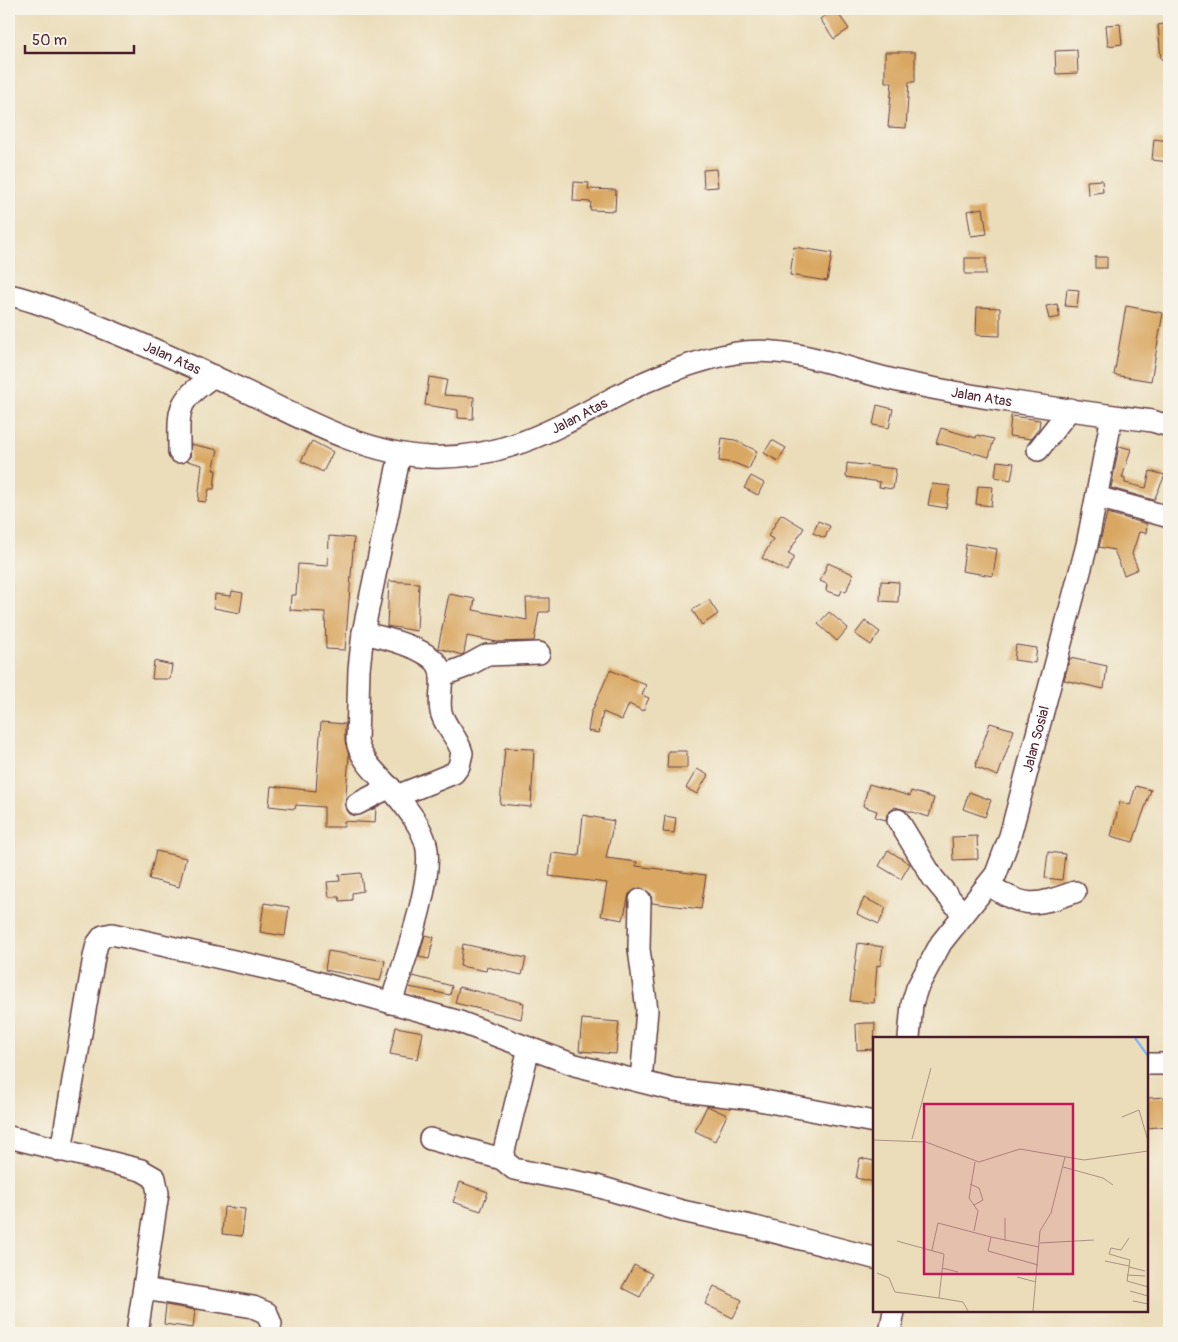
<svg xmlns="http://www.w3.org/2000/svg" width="1178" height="1342" font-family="Pangolin,sans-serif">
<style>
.building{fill:#d9a762}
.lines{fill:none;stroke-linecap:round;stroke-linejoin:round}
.minor-casing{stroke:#623c40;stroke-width:24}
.minor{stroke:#fff;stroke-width:21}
.labels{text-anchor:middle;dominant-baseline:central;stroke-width:4.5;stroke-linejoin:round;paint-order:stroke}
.street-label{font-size:14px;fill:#4a1f2b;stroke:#f7f3e8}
.inset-river{fill:none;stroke:#87b7f2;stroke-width:2.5}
.inset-road{fill:none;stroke:#ab9181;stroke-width:1}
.view{fill:#c2185b;fill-opacity:0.15;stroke:#c2185b;stroke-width:2.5}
.inset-edge{fill:none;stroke:#4a1f2b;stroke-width:2.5}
</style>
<rect width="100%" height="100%" fill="#f7f3e8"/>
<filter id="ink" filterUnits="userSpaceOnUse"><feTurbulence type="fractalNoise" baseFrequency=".02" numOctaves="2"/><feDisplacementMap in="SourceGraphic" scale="10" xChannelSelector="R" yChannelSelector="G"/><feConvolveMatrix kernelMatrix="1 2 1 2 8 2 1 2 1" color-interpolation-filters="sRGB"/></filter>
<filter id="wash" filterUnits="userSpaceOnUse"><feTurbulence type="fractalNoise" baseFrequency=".0096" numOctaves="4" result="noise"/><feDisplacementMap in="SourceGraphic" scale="20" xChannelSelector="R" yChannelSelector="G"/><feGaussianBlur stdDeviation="1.12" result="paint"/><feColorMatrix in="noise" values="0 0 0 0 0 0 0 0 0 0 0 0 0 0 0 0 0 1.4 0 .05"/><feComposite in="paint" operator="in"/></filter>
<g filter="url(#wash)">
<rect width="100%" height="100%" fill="#ebddba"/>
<g id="blocks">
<g class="building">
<path d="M835,9L849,29L834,39L820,19Z"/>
<path d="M1169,23V59H1161L1158,25Z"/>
<path d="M1120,24L1122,44L1108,46L1106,25Z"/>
<path d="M1077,50L1078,73L1056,74L1055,51Z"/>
<path d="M885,52H915V82H909L906,128L888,127L892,82H885Z"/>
<path d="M1154,139L1169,141V162L1152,160Z"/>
<path d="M716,169L718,187L704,188L703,170Z"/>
<path d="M1102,180L1103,192L1088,194L1087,181Z"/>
<path d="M574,182L589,183L588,189L616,190L615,211L590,210L591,202L573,201Z"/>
<path d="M983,208L987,234L971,236L967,211Z"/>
<path d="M794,247L832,253L827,281L790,275Z"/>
<rect x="1095" y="257" width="12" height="11"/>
<rect x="965" y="258" width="21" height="16"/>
<path d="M1067,289L1079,290L1077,307L1065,306Z"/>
<path d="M1057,304L1060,317L1049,319L1046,306Z"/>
<path d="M1126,306L1163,313L1151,381L1114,375Z"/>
<path d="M977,307L1000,308V336L976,335Z"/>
<path d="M429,377L447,380L444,395L474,397L473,419L458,418V410L425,405Z"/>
<path d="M877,405L893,409L889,428L873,425Z"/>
<path d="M1011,416L1040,420L1039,428L1031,439L1009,436Z"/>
<path d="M941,428L976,438L977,435L994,439L989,457L936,443Z"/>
<path d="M722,438L735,440L757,451L749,469L734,463L719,461Z"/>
<path d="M772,440L786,448L778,461L764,453Z"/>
<path d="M312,441L333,452L323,472L301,461Z"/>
<path d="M191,444L218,450L213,470H216L214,489H209L206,502L198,501L202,465L187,461L190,458Z"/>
<path d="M1119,446L1131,449L1122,478L1125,479V483L1146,488L1150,471L1165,475L1154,500L1111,488Z"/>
<path d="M997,461L1014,463L1011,480L995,477Z"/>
<path d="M847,463L896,469L893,489L879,487L880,482L846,477Z"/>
<path d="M751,476L764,483L758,495L744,488Z"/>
<path d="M932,484L950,486L946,508L928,505Z"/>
<path d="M978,486L993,487L991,506L976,504Z"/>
<path d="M1107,513L1147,524L1146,533L1139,532L1132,554L1138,569L1124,575L1114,550L1099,547Z"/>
<path d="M781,514L804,528L788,554L794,557L787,571L762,558L773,539L768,536Z"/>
<path d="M818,521L830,526L825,538L813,533Z"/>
<path d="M329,536L354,538L345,650L326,649L325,612L290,610L291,595H296L298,564L328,566Z"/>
<path d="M966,544L997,549L993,576L962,571Z"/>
<path d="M828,563L853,574L846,592L842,590L840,595L826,591L827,584L820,581Z"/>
<path d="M389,581L419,583L417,631L387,626Z"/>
<path d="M881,581L899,582L898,602L880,601Z"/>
<path d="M232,591L243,593L240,613L214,608L215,594L231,596Z"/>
<path d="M449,594L475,599L473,610L527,620L526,598H549V612H539L534,641L497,642L467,636L464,653L462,655L438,648Z"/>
<path d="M709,600L718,614L702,625L692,610Z"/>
<path d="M829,612L848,628L837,641L818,624Z"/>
<path d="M865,621L880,632L871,645L855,634Z"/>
<path d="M1016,645L1037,648L1035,663L1014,660Z"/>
<path d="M1070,658L1107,666L1104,689L1064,680Z"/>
<path d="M154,661L172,665L170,679H152Z"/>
<path d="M610,670L646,685L642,695L649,698L643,711L629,704L622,720L603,712L599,733L588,731L591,713Z"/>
<path d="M321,722L345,724V741L349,755L345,807L350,814L356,816L376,808L375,823L344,821V827H324V807L296,805L295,809L269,806L271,786L316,791Z"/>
<path d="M990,723L1014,730L998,776L975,767Z"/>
<path d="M505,748L534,749L531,807L500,804Z"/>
<path d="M668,751H687V768H667Z"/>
<path d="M697,769L708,775L697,794L686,788Z"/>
<path d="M869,784L910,796L911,791L934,798L929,817L895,807L887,814L886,820L875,817L877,811L863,806Z"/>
<path d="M1136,786L1151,790L1133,842L1111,836L1120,802L1130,805Z"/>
<path d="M969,792L991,800L985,817L963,809Z"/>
<path d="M583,815L614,821L606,858L637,862L636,866L706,875L701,909L652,903L651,894L640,888L629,894L623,920L601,916L607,883L549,876L552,853L579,856Z"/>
<path d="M665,816L676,818L674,833L663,832Z"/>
<path d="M977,836L978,859L953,860L952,837Z"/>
<path d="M888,850L910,864L901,879L879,866Z"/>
<path d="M156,851L186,858L179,887L149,879Z"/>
<path d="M1048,852L1065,854L1062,880L1045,878Z"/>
<path d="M361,873L363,891L352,893V900L340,901L339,897H329L327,882L340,881L339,875Z"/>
<path d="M864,898L886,908L879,924L857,914Z"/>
<path d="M264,903L289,907L285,936L260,932Z"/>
<path d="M425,935L434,937L429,959L419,957Z"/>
<path d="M858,943L883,947L880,966L877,965L874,1003L850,1001Z"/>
<path d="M463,944L526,958L522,975L487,967L486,971L460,966Z"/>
<path d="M328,951L385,961L380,981L325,970Z"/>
<path d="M413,976L452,986L450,995L409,987Z"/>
<path d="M459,987L524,1003L521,1019L455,1003Z"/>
<path d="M582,1019L619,1022L616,1054L579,1051Z"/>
<path d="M866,1023H875L874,1049L857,1050L856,1024Z"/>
<path d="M396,1027L423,1032L418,1059L390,1054Z"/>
<path d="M1169,1097V1126L1147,1128V1098Z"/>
<path d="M707,1106L727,1115L715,1141L695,1131Z"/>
<path d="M860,1158L874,1161V1182L856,1178Z"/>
<path d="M460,1182L488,1192L481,1211L453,1202Z"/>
<path d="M224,1207L245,1209L242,1236L222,1234Z"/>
<path d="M634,1265L652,1274L640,1297L622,1288Z"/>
<path d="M714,1286L742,1300L733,1318L705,1304Z"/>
<path d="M166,1305L195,1310L193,1328L164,1324Z"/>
</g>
</g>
</g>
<g filter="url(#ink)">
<use href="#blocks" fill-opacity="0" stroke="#623c40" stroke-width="1"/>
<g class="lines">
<g class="minor-casing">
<g id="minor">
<path id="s1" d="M9,295C34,300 59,311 83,320C140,342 194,367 249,393C305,420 366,454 430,457C503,460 555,429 617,396C652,377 696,360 736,353C794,344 851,372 907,383C988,400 1070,410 1152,421L1169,426"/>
<path d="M1038,450L1070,409"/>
<path d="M179,452C179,408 175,402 214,376"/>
<path d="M1097,497L1169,517"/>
<path d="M363,633C382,637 435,649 440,670C444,684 438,699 441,712C445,728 458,737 462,753L459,766L454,773L397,796"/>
<path d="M441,676L465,667L487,655L539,653"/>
<path d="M357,804L390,787"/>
<path d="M898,820L933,878L962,913"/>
<path d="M989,885C1025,909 1035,906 1075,892"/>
<path d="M640,900L639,949L647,1010L641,1081"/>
<path d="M391,1003C402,967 435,879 426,844C421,826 408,810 397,796C384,780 360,761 357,741L359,669L363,633L400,454"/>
<path id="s2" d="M909,1038L912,1004L917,988L941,943L996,874L1010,836L1087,545L1112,416"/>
<path d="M1147,1064H1169"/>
<path d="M874,1122L754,1099L674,1090L575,1065L529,1048L502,1159L514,1169L593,1185L682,1211L755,1227L874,1258"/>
<path d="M9,1137L141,1170L155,1178L158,1193L137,1333"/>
<path d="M430,1139L502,1159"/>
<path d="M61,1151L94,957L97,944L103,936L112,934L270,969L457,1021L529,1048"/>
<path d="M144,1289L253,1307L267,1313L271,1324"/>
<path d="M890,1333L894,1311"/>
</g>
</g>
<use href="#minor" class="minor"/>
</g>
</g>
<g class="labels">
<g class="street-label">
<text stroke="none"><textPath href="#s1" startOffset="175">Jalan Atas</textPath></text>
<text stroke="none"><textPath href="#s1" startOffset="1030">Jalan Atas</textPath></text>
<text stroke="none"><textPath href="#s1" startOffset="610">Jalan Atas</textPath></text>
<text stroke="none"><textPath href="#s2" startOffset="331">Jalan Sosial</textPath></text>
</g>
</g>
<g transform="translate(873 1037)">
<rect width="275" height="275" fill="#ebddba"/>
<path class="inset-river" d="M262,1L275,19"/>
<path class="inset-road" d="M249,80L266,73L275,104M39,102L58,31M0,103L53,105L106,125L147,112L211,123L275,114M190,130L230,141L240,148M97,147L106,151L110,163L101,168M132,181V204M101,194L105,174L96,161L102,125M256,201L248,213L238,211L236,217L257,223L254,244L275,250M24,204L71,217L66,261L90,265L95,274M167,206L221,203M59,213L65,186L118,200M232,224L256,229M165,228L115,214L118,200L166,210M256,230L272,234M69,231L85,235M4,236L16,241L22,255L66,261M254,238L272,239M144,240L163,245M257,254L275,259M260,264L275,267M160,274L167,194L178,176L192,120"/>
<path class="view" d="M51,67H200V237H51Z"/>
<rect width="275" height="275" class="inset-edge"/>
</g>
<rect width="1178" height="1342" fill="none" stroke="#f7f3e8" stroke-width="30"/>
<path d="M25 45v8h109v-8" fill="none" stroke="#4a1f2b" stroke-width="2.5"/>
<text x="32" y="45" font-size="15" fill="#4a1f2b" stroke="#f7f3e8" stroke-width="4" paint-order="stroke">50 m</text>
</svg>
